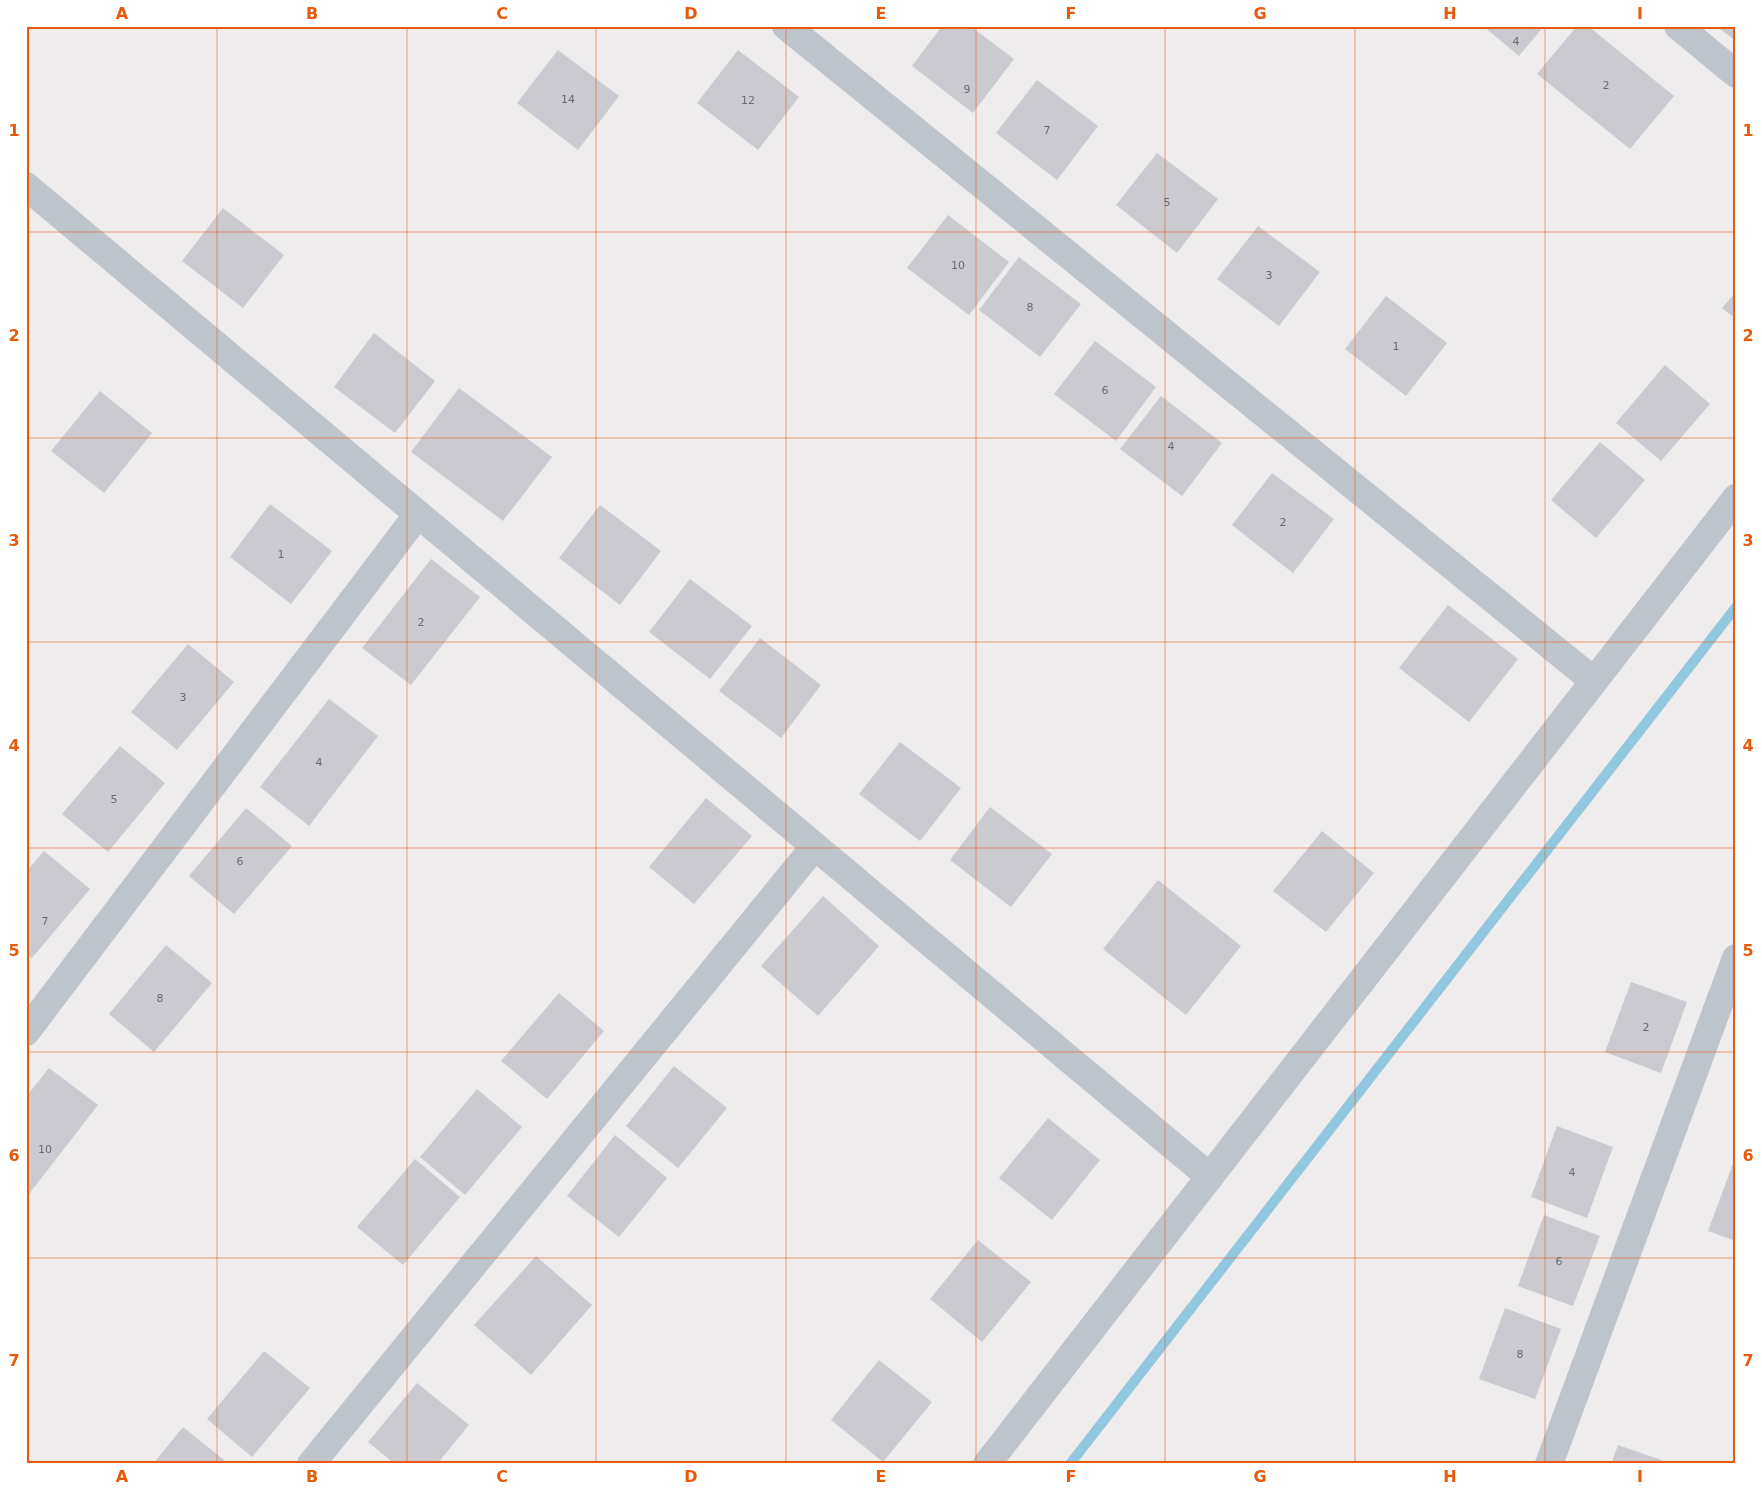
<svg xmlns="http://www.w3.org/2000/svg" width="1762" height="1490" font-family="'DejaVu Sans',sans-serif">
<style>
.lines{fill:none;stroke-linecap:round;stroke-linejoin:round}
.stream{stroke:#91c7df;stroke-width:10}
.building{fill:#cacad0}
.minor{stroke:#bec4cc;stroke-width:28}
.grid{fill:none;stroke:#e8590c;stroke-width:1;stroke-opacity:0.55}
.labels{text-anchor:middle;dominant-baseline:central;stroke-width:4;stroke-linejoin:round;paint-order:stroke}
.number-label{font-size:11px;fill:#676c74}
.neatline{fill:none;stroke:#e8590c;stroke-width:2}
.grid-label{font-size:16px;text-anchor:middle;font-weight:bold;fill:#e8590c}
</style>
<rect width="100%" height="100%" fill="#eeecec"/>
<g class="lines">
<path class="stream" d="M1070,1464L1736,607"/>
</g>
<g class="building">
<path d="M942,26H970L1014,59L973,113L912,66Z"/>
<path d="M1483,26H1544L1519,56Z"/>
<path d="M1577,26H1588L1674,96L1630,149L1537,74Z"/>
<path d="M1716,26H1736V41Z"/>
<path d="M558,50L619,96L578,150L517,103Z"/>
<path d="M738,50L799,97L758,150L697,103Z"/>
<path d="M1037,80L1098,126L1057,180L996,133Z"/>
<path d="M1157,153L1218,199L1177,253L1116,205Z"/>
<path d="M223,208L284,255L243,308L182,261Z"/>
<path d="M948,215L1009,262L969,315L907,268Z"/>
<path d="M1258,226L1320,272L1279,326L1217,279Z"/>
<path d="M1019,257L1081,304L1040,357L979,310Z"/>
<path d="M1736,292V319L1722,308Z"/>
<path d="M1386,296L1447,343L1406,396L1345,349Z"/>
<path d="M374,333L435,381L395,433L334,387Z"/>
<path d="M1095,341L1156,387L1116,441L1054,394Z"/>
<path d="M1665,365L1710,404L1661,461L1616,423Z"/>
<path d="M459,388L552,457L503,521L411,452Z"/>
<path d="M100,391L152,433L104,493L51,451Z"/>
<path d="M1161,396L1222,443L1182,496L1120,449Z"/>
<path d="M1600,442L1645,480L1596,538L1551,500Z"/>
<path d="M1272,473L1334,519L1293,573L1232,525Z"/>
<path d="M270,504L332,551L291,604L230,557Z"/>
<path d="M600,505L661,551L620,605L559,558Z"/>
<path d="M431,559L480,597L411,685L362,648Z"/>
<path d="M690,579L752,626L710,679L649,632Z"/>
<path d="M1448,605L1518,659L1469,722L1399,668Z"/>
<path d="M760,638L821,685L781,738L719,691Z"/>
<path d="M188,644L234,682L177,750L131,712Z"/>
<path d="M329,699L378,736L309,826L260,787Z"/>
<path d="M900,742L961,788L920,841L859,794Z"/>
<path d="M120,746L165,783L108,852L62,814Z"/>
<path d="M706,798L752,836L694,904L649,867Z"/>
<path d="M990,807L1052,854L1011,907L950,860Z"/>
<path d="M246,808L292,846L234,914L189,876Z"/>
<path d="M1322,831L1374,873L1326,932L1273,891Z"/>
<path d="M44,851L90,889L32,958L26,953V872Z"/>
<path d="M1158,880L1241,946L1186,1015L1103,949Z"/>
<path d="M823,896L879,946L818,1016L761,966Z"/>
<path d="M166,945L212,983L154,1052L109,1014Z"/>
<path d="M1631,982L1687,1002L1661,1073L1605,1052Z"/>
<path d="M559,993L604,1031L547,1099L501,1061Z"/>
<path d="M674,1066L727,1108L678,1168L626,1126Z"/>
<path d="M49,1068L98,1105L29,1194L26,1192V1097Z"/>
<path d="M477,1089L522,1127L465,1195L420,1157Z"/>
<path d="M1048,1118L1100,1160L1052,1220L999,1178Z"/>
<path d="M1557,1126L1613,1147L1587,1218L1531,1197Z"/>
<path d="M615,1135L667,1178L619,1237L567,1196Z"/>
<path d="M415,1159L460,1197L403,1265L357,1227Z"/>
<path d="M1734,1161H1736V1241L1708,1231Z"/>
<path d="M1544,1215L1600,1236L1573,1306L1518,1286Z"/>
<path d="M978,1240L1031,1282L982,1342L930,1299Z"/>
<path d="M536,1256L592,1305L531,1375L474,1325Z"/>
<path d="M1505,1308L1561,1329L1535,1399L1479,1379Z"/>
<path d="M264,1351L310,1388L252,1457L207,1419Z"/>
<path d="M879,1360L932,1402L883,1462L831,1420Z"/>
<path d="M417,1383L469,1425L437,1464H395L368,1442Z"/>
<path d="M183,1427L229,1464H153Z"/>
<path d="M1618,1445L1670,1463V1464H1611Z"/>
</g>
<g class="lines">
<g class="minor">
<path d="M786,26L1594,681"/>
<path d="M1678,26L1736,74"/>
<path d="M26,186L1210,1177"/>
<path d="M26,1032L418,514"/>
<path d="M311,1464L815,846"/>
<path d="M987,1464L1736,498"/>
<path d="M1549,1464L1736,958"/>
</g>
</g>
<path class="grid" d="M217,26V1464M407,26V1464M596,26V1464M786,26V1464M976,26V1464M1165,26V1464M1355,26V1464M1545,26V1464M26,232H1736M26,438H1736M26,642H1736M26,848H1736M26,1052H1736M26,1258H1736"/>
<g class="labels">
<g class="number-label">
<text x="1516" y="41">4</text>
<text x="1606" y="85">2</text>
<text x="967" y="89">9</text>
<text x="568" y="99">14</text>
<text x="748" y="100">12</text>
<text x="1047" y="130">7</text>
<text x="1167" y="202">5</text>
<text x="958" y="265">10</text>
<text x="1269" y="275">3</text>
<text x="1030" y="307">8</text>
<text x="1396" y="346">1</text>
<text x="1105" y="390">6</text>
<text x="1171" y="446">4</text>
<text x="1283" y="522">2</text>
<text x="281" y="554">1</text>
<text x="421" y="622">2</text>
<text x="183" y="697">3</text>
<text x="319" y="762">4</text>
<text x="114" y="799">5</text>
<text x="240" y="861">6</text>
<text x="45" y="921">7</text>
<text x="160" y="998">8</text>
<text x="1646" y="1027">2</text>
<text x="45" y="1149">10</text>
<text x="1572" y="1172">4</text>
<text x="1559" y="1261">6</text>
<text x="1520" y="1354">8</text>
</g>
</g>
<rect width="1762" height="1490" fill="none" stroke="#ffffff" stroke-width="55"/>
<rect x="28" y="28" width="1706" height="1434" class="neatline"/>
<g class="grid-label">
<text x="122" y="19">A</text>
<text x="312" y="19">B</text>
<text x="502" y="19">C</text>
<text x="691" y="19">D</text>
<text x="881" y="19">E</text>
<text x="1071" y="19">F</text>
<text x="1260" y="19">G</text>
<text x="1450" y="19">H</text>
<text x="1640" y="19">I</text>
<text x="14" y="136">1</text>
<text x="1748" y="136">1</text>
<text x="14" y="341">2</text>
<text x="1748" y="341">2</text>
<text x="14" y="546">3</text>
<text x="1748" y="546">3</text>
<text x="14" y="751">4</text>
<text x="1748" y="751">4</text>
<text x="14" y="956">5</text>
<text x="1748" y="956">5</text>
<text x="14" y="1161">6</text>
<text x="1748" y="1161">6</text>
<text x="14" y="1366">7</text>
<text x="1748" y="1366">7</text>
<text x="122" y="1482">A</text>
<text x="312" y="1482">B</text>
<text x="502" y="1482">C</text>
<text x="691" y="1482">D</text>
<text x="881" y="1482">E</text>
<text x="1071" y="1482">F</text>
<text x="1260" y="1482">G</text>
<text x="1450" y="1482">H</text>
<text x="1640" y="1482">I</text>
</g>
</svg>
